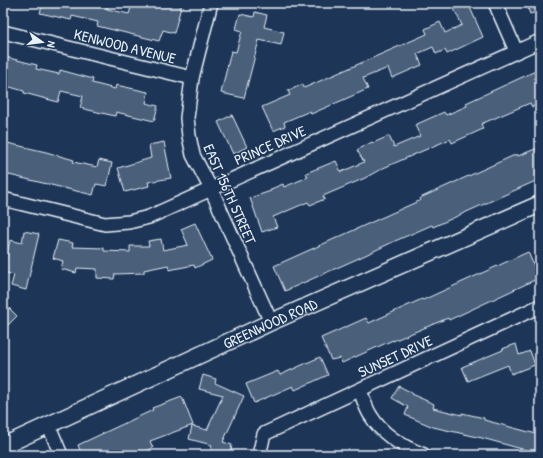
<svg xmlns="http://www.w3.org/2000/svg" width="543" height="458" font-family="'Patrick Hand',sans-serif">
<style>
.building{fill:#495e7a;stroke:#e8f1f8}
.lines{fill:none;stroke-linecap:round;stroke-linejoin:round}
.minor-casing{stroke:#e8f1f8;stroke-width:16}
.tertiary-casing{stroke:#e8f1f8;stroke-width:19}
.minor{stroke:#1d3557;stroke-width:13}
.tertiary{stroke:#1d3557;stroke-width:16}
.labels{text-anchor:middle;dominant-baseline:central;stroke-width:3;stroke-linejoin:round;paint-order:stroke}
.street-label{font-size:15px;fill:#e8f1f8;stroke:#1d3557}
</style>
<rect width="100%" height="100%" fill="#1d3557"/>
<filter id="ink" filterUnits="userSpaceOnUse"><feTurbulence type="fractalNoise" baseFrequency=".025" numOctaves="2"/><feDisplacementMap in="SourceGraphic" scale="8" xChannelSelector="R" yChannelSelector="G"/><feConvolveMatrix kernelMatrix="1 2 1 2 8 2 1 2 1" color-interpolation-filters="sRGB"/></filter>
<g filter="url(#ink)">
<g class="building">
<path d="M43,3H108L107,9L129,14L132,4L144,6L145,3H182L174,33L163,30L159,41L97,26L98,22L72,16L71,20L40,13Z"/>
<path d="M468,3L483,37L447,54L445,50L436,54L433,47L417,54L422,65L392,78L388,68L363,78L368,89L311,114L310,111L284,122L285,126L273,131L262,107L290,95L288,91L303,84L304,88L427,34L425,29L440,22L445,33L462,25L454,9Z"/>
<path d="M526,3H540V11L530,14Z"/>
<path d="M255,12L267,15L264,27L284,32L281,45L259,40L244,98L221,93L231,51L236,52L242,31L236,29L240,14L254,17Z"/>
<path d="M5,57L37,65L36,69L59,74L60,70L93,79L92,83L115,89L116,85L148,92L146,103L158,106L154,121L116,112L115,116L80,108L83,96L61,91L58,102L24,93V91L3,85V67Z"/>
<path d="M540,69V103L532,107L530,103L481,124L483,129L452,143L450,139L381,169L365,178L323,196L325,199L310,205L308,202L273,217L277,227L262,232L250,198L271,191V189L283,184L284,187L308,177L306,173L336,161L341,172L364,162L357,150L372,142L373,143L389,136L394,147L420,136L415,125L444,112L446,115L467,106L466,103Z"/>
<path d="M232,115L247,147L233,154L218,122Z"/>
<path d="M3,142L46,152L74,160L73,162L97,167L99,160L112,163L107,186L96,184L93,195L5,174L6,170H3Z"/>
<path d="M164,142L171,178L148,182L149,186L125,192L118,168L151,158L149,145Z"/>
<path d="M540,147V179L433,227L432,225L395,241L359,258L285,291L274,266L421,200L420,198L517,154L518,156Z"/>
<path d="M195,223L212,260L195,268L194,265L169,270L168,265L144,270V273L115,274L114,279L97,278V269L77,268L76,273L61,269L63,261L53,258L58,240L73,243L72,247L104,248V251L130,252V246H149L148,241L161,239L163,250L188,245L181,229Z"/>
<path d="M24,231L39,234L26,290L11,286L14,275L3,272L10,240L22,243Z"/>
<path d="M528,252L539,278L449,320L448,318L393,341V340L342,363L340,358L331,360L321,338L366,318L369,323L422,299L423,300Z"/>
<path d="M3,302L17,316L3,330Z"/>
<path d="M516,344L519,355L530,351L535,365L511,374L508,365L468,381L462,367L503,350L502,349Z"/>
<path d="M320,357L328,375L295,390L293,386L254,403L246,384L278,371L280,375Z"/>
<path d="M203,375L216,379L215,383L244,396L223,442L232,445L230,455H210L212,445L189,439L192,426L207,430L223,395L199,389Z"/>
<path d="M399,386L412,393L411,394L434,404L433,408L462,415V413L484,418V420L540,435V454L482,438L433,427L405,415L408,407L392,398Z"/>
<path d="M182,397L193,425L150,441L153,448L138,455H82L78,445L153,410L152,408Z"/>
</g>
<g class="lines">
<g class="minor-casing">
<g id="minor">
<path d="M211,3L192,78L187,118L189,136L193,155L211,189L271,322"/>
<path d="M495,3L516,51"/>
<path d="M3,32L192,78"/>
<path d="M3,199L105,224L129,222L149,217L540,41"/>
<path d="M360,390C363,398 366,409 371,416C383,436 403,447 424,455"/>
<path d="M49,426L61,455"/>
<path d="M259,455L264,434L540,306"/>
</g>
</g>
<g class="tertiary-casing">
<g id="tertiary">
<path id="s1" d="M3,446L271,322L540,204"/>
</g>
</g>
<use href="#minor" class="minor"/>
<use href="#tertiary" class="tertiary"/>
</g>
</g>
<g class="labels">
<g class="street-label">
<text transform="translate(125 46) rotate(14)">KENWOOD AVENUE</text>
<text transform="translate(270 145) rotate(-24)">PRINCE DRIVE</text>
<text transform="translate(230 194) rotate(66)">EAST 156TH STREET</text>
<text stroke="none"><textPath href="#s1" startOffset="294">GREENWOOD ROAD</textPath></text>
<text transform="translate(395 356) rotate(-25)">SUNSET DRIVE</text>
</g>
</g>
<rect width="543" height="458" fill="none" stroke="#1d3557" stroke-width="16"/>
<rect x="8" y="8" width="527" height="442" fill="none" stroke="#e8f1f8" stroke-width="1.5" filter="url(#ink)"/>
<g transform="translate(42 42) rotate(104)" stroke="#1d3557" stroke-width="3" paint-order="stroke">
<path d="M0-3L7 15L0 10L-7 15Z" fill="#e8f1f8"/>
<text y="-6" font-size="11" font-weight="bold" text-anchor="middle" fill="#e8f1f8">N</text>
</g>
</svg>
